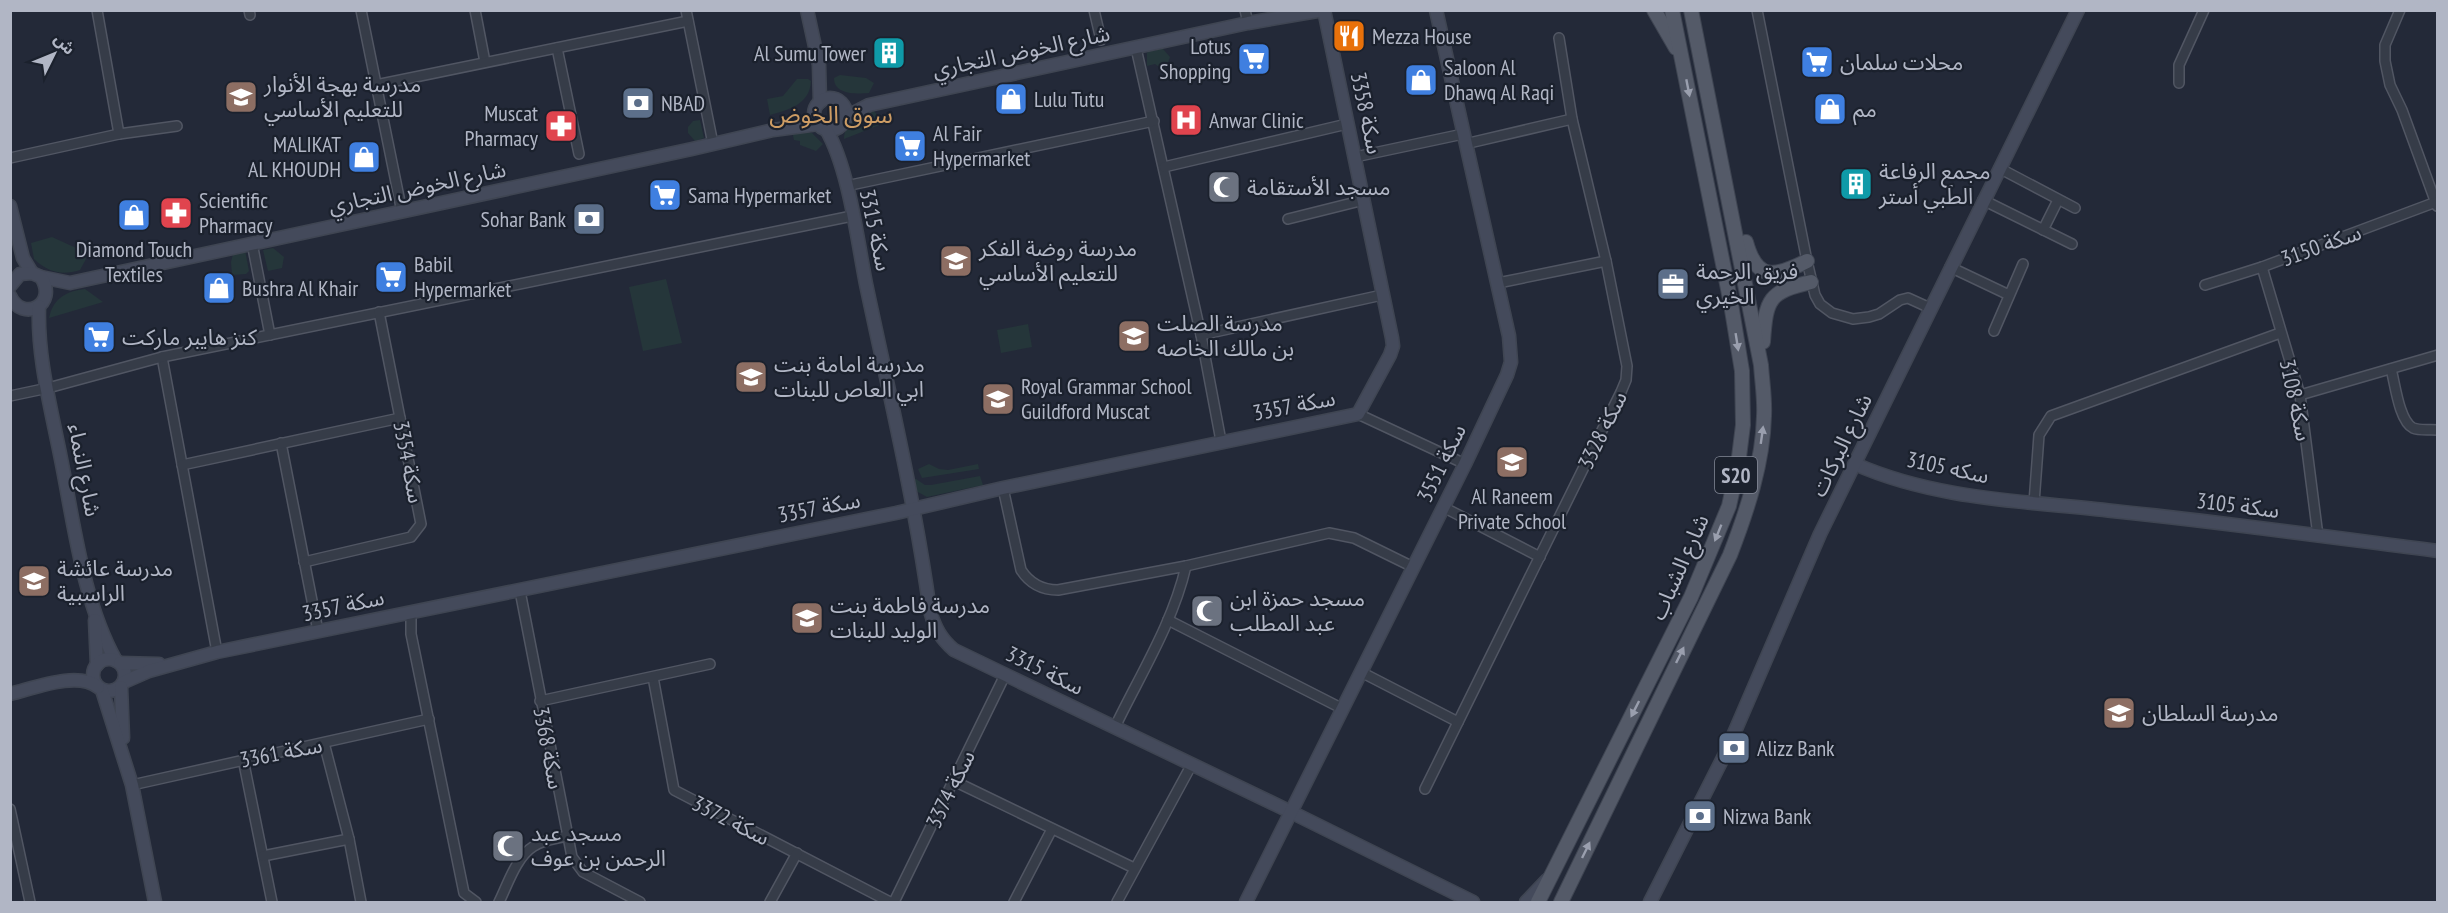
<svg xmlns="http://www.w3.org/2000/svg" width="2448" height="913" font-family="'PT Sans Narrow','Noto Sans Arabic',sans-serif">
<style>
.green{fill:#25363a}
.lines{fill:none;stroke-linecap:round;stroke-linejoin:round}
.street-casing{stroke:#515663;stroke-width:12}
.secondary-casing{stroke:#3f4552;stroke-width:15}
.primary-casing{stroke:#3f4552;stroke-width:16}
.street{stroke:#363c48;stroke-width:9}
.secondary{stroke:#444a5b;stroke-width:12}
.primary{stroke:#545a68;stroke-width:14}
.oneway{fill:#9a9fae}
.labels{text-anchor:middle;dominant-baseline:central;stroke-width:4.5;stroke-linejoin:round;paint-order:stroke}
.shield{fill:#1b212d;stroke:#848997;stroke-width:1.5}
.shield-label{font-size:21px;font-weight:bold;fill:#b1b6c5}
.poi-label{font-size:22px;fill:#b1b6c5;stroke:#1b212d;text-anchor:start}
.street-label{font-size:22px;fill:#b1b6c5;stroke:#1b212d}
.neighbourhood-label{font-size:24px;fill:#cd9c64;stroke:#1b212d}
</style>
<rect width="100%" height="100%" fill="#232938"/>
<g class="green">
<path d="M1157,49H1163L1170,57L1165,71L1155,64L1147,66V53L1150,50L1155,51Z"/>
<path d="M840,75L866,78L874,83L869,93C856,94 834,95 834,78Z"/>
<path d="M797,79H808L811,81C810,104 789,110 770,115L767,99L783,96Z"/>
<path d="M872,109L882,120V124L844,139C844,123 859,116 872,109Z"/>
<path d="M700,120L704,138L695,141L688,133V127L693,121Z"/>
<path d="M792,131L812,133L823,144L816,151L800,145V141L794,140Z"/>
<path d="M52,237L85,252L86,259L80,270C61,276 48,272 34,259L31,243Z"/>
<path d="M273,248L284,257L282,268L268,271L263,250Z"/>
<path d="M245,250L249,271L246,274L232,275L231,262L233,254Z"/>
<path d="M666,279L682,343L643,351L629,287Z"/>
<path d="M85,289L103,302L49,318C53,298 67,291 85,289Z"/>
<path d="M1028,324L1032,347L1001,353L997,330Z"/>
<path d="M929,464L939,469L948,470L978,464L979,469L922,478L918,469Z"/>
<path d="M980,476L983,485L927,497L916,491L912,480L916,479L925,485H931Z"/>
</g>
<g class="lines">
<g class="street-casing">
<g id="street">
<path d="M97,10L119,134"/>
<path d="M249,10L250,15"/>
<path d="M361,10L402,212"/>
<path d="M475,10L485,62"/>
<path d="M686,10L713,144"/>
<path d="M1094,10L1101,40"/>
<path d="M1245,10L1248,23"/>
<path d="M1757,10L1807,261L1815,295L1820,304L1832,313L1853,319L1869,317L1879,314L1900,300L1908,298L1930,308"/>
<path d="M2400,10L2385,45V61L2390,85L2402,110L2437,206"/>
<path d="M557,48L579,154"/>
<path d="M1136,48L1201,335L1221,441"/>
<path d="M2179,83V65L2204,10"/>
<path d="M376,85L688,21"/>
<path d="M1465,144L1572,119"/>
<path d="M1355,157L1463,134"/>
<path d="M10,158L119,134L177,126"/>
<path d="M1164,167L1347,124"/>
<path d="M1999,168L2075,208"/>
<path d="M846,186L1154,121"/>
<path d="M1983,200L2072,244"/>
<path d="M1288,219L1364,200"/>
<path d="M2043,230L2058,200"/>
<path d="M252,243L270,335"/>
<path d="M1950,267L2009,295"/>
<path d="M2262,267L2300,395L2318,536"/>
<path d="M1498,283L1606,261"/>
<path d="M2205,285L2262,267L2436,202"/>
<path d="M1994,331L2023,264"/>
<path d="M1201,335L1382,295"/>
<path d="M162,357L217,652"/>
<path d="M2391,369C2395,383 2399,421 2413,428C2420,431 2430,429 2438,430"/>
<path d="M2300,395L2438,355"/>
<path d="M10,396L48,388L162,357L852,216"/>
<path d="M1358,414L1465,464"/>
<path d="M281,443L318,631"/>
<path d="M182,465L400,418"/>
<path d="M1003,488L1021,570C1030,584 1042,590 1058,590L1186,566L1329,533L1354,538L1413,567"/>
<path d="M2034,503L2039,435L2051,416L2280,333"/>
<path d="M1443,507L1540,557"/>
<path d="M304,562L411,537L421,524L379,312"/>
<path d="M520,591L572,857L583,872L640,902"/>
<path d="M411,612V634L464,893L476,902"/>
<path d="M1168,620L1343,709"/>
<path d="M1361,672L1458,722"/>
<path d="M653,677L674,790L890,902"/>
<path d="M540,701L710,664"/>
<path d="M1115,727C1140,675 1173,623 1186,566"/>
<path d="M324,743L349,839L361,902"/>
<path d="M243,759L272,902"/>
<path d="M954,781L1134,868"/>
<path d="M132,785L429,719"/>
<path d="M1425,789L1621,392L1626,380L1627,366L1606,261L1572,119L1559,38"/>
<path d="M10,809L30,902"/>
<path d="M263,856L349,839"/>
<path d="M499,902C508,884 516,857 534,846C543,840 556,839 566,836"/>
<path d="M770,902L797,853"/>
<path d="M894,902L1005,675"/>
<path d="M1014,902L1052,829"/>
<path d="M1117,902L1192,764"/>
</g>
</g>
<g class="secondary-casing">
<g id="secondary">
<path d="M807,10L819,65L820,102"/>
<circle cx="830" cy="114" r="16"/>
<path d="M846,117L869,105L1248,23L1323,10"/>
<path d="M826,129C849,169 857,238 866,284C889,393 915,501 930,611C935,628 941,639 954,650L1291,812L1473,902"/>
<path d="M10,206L23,258L32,273"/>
<path d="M41,277L70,283L692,149L773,130L818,124"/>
<path d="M10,286L20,274L32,273L41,277C59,305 22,323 10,296"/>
<path d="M39,306C37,357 51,408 61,459C74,524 83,602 116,661"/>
<path d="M1855,464C1936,500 2027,501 2113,511C2221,522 2329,537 2438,551"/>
<path d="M95,620L97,665"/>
<circle cx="109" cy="675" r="16"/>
<path d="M120,663L159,664"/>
<path d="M124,682L149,671L217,652L896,513L1003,488L1358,414L1390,355L1393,346L1392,338L1324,10"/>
<path d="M121,687L123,738"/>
<path d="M102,690L132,785L155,902"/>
<path d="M10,694C35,688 77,671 98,687"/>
<path d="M1246,902L1465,464L1507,375L1511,362L1509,336L1436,10"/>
<path d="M1526,902L1547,880"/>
<path d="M1650,902L1726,752L1820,534L2078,10"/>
</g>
</g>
<g class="primary-casing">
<g id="primary">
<path d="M1654,10L1676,48"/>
<path d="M1746,242C1757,282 1775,277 1807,261"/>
<path d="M1763,342C1766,298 1769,292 1811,282"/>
<path d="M1538,902L1691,597L1729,506L1738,465L1743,425L1742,371L1731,304L1672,10"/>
<path d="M1561,902L1730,555C1747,511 1763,463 1764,416C1765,399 1762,381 1761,365L1691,10"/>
</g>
</g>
<use href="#street" class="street"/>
<use href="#secondary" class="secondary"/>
<use href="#primary" class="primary"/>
</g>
<defs><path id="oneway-solid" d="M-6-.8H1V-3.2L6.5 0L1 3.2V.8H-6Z" transform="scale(1.5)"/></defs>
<g class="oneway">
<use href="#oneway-solid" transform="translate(1688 88) rotate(79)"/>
<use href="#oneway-solid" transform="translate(1737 342) rotate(81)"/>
<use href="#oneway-solid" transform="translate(1762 435) rotate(-82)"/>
<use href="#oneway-solid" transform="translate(1718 533) rotate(112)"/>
<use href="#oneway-solid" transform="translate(1680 655) rotate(-64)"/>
<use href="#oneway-solid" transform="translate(1635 709) rotate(117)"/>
<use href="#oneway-solid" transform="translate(1586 850) rotate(-64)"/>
</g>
<defs>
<g id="restaurant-square" transform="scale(1.725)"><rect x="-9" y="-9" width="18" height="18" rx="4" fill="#e8710a" stroke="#1b212d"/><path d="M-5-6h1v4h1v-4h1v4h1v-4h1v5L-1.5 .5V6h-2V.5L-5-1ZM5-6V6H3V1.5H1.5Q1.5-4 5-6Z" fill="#fff"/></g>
<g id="building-square" transform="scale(1.725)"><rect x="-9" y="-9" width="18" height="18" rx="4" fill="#0f9aa8" stroke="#1b212d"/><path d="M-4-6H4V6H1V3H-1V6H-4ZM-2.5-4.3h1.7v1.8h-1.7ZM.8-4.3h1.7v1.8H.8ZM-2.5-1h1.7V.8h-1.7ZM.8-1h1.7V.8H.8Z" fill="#fff"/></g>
<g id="supermarket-square" transform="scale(1.725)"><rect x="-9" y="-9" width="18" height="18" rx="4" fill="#3f7fe0" stroke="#1b212d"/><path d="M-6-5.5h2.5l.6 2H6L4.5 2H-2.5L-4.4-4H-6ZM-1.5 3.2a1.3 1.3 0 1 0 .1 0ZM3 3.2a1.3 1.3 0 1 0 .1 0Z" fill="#fff"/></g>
<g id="shop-square" transform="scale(1.725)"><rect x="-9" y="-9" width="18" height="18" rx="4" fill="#3f7fe0" stroke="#1b212d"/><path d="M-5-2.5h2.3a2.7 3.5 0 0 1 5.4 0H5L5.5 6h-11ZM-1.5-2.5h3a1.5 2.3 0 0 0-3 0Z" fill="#fff"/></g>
<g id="school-square" transform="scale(1.725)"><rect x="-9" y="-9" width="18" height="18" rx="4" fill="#8d6e63" stroke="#1b212d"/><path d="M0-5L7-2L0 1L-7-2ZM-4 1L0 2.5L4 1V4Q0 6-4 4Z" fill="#fff"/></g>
<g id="bank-square" transform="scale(1.725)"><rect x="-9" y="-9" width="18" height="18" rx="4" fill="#5c6f8a" stroke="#1b212d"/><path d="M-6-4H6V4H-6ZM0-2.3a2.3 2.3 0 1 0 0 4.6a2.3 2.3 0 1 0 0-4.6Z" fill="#fff"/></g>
<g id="hospital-square" transform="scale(1.725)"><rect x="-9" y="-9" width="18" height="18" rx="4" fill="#e0444e" stroke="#1b212d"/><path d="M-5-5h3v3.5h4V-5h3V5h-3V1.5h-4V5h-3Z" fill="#fff"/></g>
<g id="pharmacy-square" transform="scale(1.725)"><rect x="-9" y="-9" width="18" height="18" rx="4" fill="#e0444e" stroke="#1b212d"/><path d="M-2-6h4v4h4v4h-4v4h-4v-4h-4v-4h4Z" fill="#fff"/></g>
<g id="mosque-square" transform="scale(1.725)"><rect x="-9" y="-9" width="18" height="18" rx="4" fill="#6b7280" stroke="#1b212d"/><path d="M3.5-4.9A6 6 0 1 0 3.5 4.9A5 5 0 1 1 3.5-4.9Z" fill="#fff"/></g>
<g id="office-square" transform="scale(1.725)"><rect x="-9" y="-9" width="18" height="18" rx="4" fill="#5c6f8a" stroke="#1b212d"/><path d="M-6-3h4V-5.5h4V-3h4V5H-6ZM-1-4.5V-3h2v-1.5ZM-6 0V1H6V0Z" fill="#fff"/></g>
</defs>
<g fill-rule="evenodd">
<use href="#restaurant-square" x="1349" y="36"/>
<use href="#building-square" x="889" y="53"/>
<use href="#supermarket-square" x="1254" y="59"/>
<use href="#supermarket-square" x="1817" y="62"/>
<use href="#shop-square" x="1421" y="80"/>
<use href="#school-square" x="241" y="97"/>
<use href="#shop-square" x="1011" y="99"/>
<use href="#bank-square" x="638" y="103"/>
<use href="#shop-square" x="1830" y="109"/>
<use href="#hospital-square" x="1186" y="120"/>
<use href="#pharmacy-square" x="561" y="126"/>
<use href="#supermarket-square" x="910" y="146"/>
<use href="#shop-square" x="364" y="157"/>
<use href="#building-square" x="1856" y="184"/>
<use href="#mosque-square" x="1224" y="187"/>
<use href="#supermarket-square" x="665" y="195"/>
<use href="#pharmacy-square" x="176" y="213"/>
<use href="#shop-square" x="134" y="215"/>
<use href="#bank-square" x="589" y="219"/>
<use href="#school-square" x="956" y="261"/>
<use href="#supermarket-square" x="391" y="277"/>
<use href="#office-square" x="1673" y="284"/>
<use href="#shop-square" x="219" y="288"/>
<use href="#school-square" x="1134" y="336"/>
<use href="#supermarket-square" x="99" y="337"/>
<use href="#school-square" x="751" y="377"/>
<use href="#school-square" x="998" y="399"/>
<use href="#school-square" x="1512" y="462"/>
<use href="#school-square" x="34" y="581"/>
<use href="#mosque-square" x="1207" y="611"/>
<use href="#school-square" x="807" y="618"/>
<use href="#school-square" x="2119" y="713"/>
<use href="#bank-square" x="1734" y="748"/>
<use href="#bank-square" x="1700" y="816"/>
<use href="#mosque-square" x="508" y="846"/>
</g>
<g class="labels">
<rect class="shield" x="1715" y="457" width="42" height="36" rx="4.5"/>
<g class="shield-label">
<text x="1736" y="475">S20</text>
</g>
<g class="poi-label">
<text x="1372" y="36">Mezza House</text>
<text x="1231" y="46" text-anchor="end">Lotus<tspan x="1231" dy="25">Shopping</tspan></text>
<text x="866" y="53" text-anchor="end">Al Sumu Tower</text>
<text x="1840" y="62">محلات سلمان</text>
<text x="1444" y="67">Saloon Al<tspan x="1444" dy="25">Dhawq Al Raqi</tspan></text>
<text x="264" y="84">مدرسة بهجة الأنوار<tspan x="264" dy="25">للتعليم الأساسي</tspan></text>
<text x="1034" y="99">Lulu Tutu</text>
<text x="661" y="103">NBAD</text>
<text x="1853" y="109">مم</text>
<text x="538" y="113" text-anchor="end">Muscat<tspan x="538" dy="25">Pharmacy</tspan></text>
<text x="1209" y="120">Anwar Clinic</text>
<text x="933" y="133">Al Fair<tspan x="933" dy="25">Hypermarket</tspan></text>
<text x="341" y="144" text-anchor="end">MALIKAT<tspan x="341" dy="25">AL KHOUDH</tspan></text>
<text x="1879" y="171">مجمع الرفاعة<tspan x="1879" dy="25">الطبي أستر</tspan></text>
<text x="1247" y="187">مسجد الأستقامة</text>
<text x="688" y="195">Sama Hypermarket</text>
<text x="199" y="200">Scientific<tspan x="199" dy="25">Pharmacy</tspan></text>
<text x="566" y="219" text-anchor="end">Sohar Bank</text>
<text x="979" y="248">مدرسة روضة الفكر<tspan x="979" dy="25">للتعليم الأساسي</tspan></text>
<text x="134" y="249" text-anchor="middle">Diamond Touch<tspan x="134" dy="25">Textiles</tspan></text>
<text x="414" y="264">Babil<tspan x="414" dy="25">Hypermarket</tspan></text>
<text x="1696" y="271">فريق الرحمة<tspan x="1696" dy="25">الخيري</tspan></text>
<text x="242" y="288">Bushra Al Khair</text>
<text x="1157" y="323">مدرسة الصلت<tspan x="1157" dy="25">بن مالك الخاصه</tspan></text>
<text x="122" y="337">كنز هايبر ماركت</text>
<text x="774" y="364">مدرسة امامة بنت<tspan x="774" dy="25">ابي العاص للبنات</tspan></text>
<text x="1021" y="386">Royal Grammar School<tspan x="1021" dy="25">Guildford Muscat</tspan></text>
<text x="1512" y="496" text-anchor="middle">Al Raneem<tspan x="1512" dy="25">Private School</tspan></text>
<text x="57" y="568">مدرسة عائشة<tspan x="57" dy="25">الراسبية</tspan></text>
<text x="1230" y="598">مسجد حمزة ابن<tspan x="1230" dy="25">عبد المطلب</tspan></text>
<text x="830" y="605">مدرسة فاطمة بنت<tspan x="830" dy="25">الوليد للبنات</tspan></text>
<text x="2142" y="713">مدرسة السلطان</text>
<text x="1757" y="748">Alizz Bank</text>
<text x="1723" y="816">Nizwa Bank</text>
<text x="531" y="833">مسجد عبد<tspan x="531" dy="25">الرحمن بن عوف</tspan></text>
</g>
<g class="street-label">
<text transform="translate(1021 51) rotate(-12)">شارع الخوض التجاري</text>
<text transform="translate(1367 113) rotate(78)">سكة 3358</text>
<text transform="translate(417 187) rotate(-12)">شارع الخوض التجاري</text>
<text transform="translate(876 230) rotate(78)">سكة 3315</text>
<text transform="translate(2321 245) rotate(-20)">سكة 3150</text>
<text transform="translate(2296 400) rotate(78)">سكة 3108</text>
<text transform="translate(1294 405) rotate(-11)">سكة 3357</text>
<text transform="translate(1602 430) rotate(-64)">سكة 3328</text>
<text transform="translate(1841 445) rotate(-64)">شارع البركات</text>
<text transform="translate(409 462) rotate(79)">سكة 3354</text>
<text transform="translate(1441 463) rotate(-64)">سكة 3551</text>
<text transform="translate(1948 467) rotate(12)">سكه 3105</text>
<text transform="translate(85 470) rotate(79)">شارع النماء</text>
<text transform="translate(2238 505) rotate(7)">سكة 3105</text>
<text transform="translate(819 507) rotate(-11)">سكة 3357</text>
<text transform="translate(1679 567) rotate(-66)">شارع الشباب</text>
<text transform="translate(343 605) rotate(-12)">سكة 3357</text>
<text transform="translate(1045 670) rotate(26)">سكة 3315</text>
<text transform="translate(549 748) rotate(79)">سكة 3368</text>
<text transform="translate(281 752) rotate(-11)">سكة 3361</text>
<text transform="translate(950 789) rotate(-64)">سكة 3374</text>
<text transform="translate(731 820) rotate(27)">سكة 3372</text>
</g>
<g class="neighbourhood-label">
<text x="831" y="114">سوق الخوض</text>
</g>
</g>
<rect width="2448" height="913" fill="none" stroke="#b1b6c5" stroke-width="24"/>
<g transform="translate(54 54) rotate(47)" stroke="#1b212d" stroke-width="4.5" paint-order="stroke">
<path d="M0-4.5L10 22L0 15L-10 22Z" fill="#b1b6c5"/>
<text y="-9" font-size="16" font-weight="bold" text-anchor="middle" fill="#b1b6c5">ش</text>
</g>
</svg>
